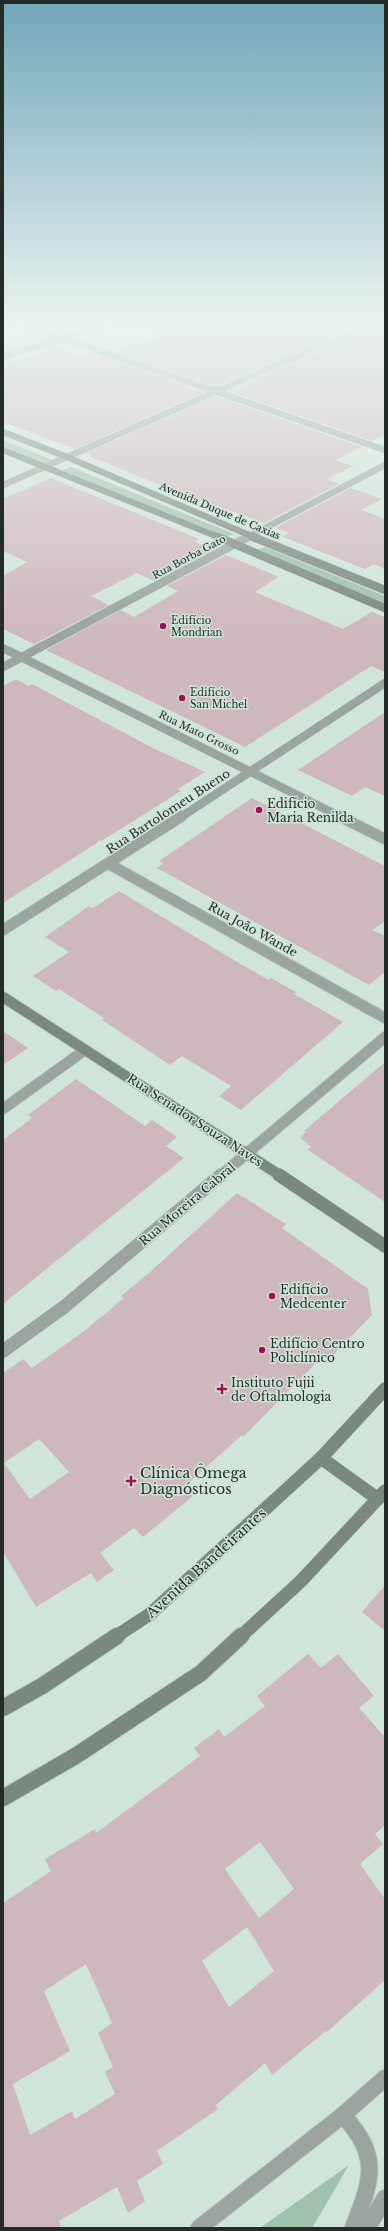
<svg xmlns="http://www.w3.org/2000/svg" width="388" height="2231" font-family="'Libre Baskerville',serif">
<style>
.green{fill:#9fc1ae}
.building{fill:#cfb8bd;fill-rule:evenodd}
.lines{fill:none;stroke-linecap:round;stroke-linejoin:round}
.minor-far4-casing{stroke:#aec0b5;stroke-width:7}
.minor-far3-casing{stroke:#aec0b5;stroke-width:9}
.minor-far2-casing{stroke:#aec0b5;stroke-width:12}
.minor-far1-casing{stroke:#aec0b5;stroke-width:14}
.minor-casing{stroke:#aec0b5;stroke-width:18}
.tertiary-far1-casing{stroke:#aec0b5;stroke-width:9}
.tertiary-casing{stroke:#aec0b5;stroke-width:12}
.secondary-far4-casing{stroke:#aec0b5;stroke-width:7}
.secondary-far3-casing{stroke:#aec0b5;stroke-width:9}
.secondary-far2-casing{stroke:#aec0b5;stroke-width:12}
.secondary-far1-casing{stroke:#aec0b5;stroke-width:14}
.secondary-casing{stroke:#aec0b5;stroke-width:18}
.minor-far4{stroke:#9ca49f;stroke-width:6}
.minor-far3{stroke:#9ca49f;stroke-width:8}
.minor-far2{stroke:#9ca49f;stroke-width:10}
.minor-far1{stroke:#9ca49f;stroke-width:13}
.minor{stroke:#9ca49f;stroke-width:16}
.tertiary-far1{stroke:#9ca49f;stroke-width:8}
.tertiary{stroke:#9ca49f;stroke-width:10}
.secondary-far4{stroke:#7b8880;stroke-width:6}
.secondary-far3{stroke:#7b8880;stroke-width:8}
.secondary-far2{stroke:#7b8880;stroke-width:10}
.secondary-far1{stroke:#7b8880;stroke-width:13}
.secondary{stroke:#7b8880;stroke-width:16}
.poi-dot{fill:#a31053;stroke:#d0e5d9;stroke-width:1.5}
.labels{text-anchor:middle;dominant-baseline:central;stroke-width:3;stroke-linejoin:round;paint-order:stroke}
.far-street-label{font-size:10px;fill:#242c27;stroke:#d0e5d9}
.far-poi-label{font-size:10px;fill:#242c27;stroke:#d0e5d9;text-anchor:start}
.poi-label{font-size:12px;fill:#242c27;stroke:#d0e5d9;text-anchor:start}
.street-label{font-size:12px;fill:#242c27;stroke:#d0e5d9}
.near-poi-label{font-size:14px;fill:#242c27;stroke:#d0e5d9;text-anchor:start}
.near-street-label{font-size:14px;fill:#242c27;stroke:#d0e5d9}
</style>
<rect width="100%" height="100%" fill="#d0e5d9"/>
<g class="green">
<path d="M3,440L55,461L46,465L3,448Z"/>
<path d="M71,467L234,534L225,538L61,471Z"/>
<path d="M265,547L385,596V603L257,551Z"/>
<path d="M349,2165L312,2228H260Z"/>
</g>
<g class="building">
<path d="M187,321H326L349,328L216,387L116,352L165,333L161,332Z"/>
<path d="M363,332L385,339V434L372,441L229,391Z"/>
<path d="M54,347L88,359L97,360L104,357L204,392L75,449L3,422V367Z"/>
<path d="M216,396L362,447L336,460L353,466L327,479L339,484L264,523L148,480L89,456L91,455L86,453Z"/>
<path d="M51,478L199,539L195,542L213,550L154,581L137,573L91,596L109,605L34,644L3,629V576L27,562L3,551V499Z"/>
<path d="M351,488L382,499L362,510L385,519V569L374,564L365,569L283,537L289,533L275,528Z"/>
<path d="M226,555L279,577L255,592L343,629L372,612L385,617V672L371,666L245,747L46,650L121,610L134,617L178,591L167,586Z"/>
<path d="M16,679L29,686L32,684L155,749L205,772L178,789L181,791L119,830L101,841L99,840L97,843L3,903V686Z"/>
<path d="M385,712V796L365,787L352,796L298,770Z"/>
<path d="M252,798L385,866V921L373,930L385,936V972L369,985L157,868L163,863L159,861Z"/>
<path d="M119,891L249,969L269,980L271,978L296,992L294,994L343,1022L241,1110L219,1096L231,1086L182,1056L170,1065L102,1020L104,1018L59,989L56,991L33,976L69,952L45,937L89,906L93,908Z"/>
<path d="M3,1031L28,1048L3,1065Z"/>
<path d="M385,1062V1202L308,1150L311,1147L300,1138L306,1132L304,1131Z"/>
<path d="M76,1079L145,1126L152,1120L177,1137L166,1146L184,1158L3,1304V1140L32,1118L28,1115Z"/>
<path d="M237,1193L286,1224L282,1228L368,1289L372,1315L330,1358L325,1354L243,1437L242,1435L184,1487L193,1496L143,1537L134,1528L100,1553L114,1570L97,1582L91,1573L36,1607L3,1552V1373L23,1359L32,1368L83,1332L124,1298L121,1296L149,1273ZM39,1439L69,1472L30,1499L4,1463Z"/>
<path d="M385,1585V1631L362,1612Z"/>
<path d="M308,1654L321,1668L338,1654L374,1696L359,1708L385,1737V1825L375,1834L383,1844L360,1864L385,1899V1980L327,2032L326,2031L272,2075L265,2063L216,2105L218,2109L157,2151L163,2164L137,2181L145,2201L128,2213L117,2187L59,2221L61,2228H3V1903L51,1871L45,1859L95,1829L96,1833L200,1756L194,1748L219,1729L224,1737L265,1706L257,1696ZM260,1842L294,1889L259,1918L225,1869ZM247,1927L274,1971L229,2007L202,1961ZM86,1964L112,2023L98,2033L113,2067L105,2072L115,2094L75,2119L72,2111L30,2135L13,2084L70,2051L44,1991Z"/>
</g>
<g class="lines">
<g class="minor-far4-casing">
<g id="minor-far4">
<path d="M13,321L385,450"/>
<path d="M355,321L385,330"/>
<path d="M3,357L114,321"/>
<path d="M3,485L377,321"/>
<path d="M246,538L385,465"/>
</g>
</g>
<g class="minor-far3-casing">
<g id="minor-far3">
<path d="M3,667L248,537"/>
<path d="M181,817L385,683"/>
</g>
</g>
<g class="minor-far2-casing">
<g id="minor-far2">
<path d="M109,864L385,1018"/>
<path d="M3,930L182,816"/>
<path d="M3,1109L85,1050"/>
<path d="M220,1176L385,1037"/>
</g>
</g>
<g class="minor-far1-casing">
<path id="minor-far1" d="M3,1351L64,1307L221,1175"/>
</g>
<g class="minor-casing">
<g id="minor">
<path d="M343,2115C381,2158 372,2178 353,2228"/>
<path d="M199,2228L343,2115L385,2078"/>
<path d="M367,2228L385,2198"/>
</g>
</g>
<g class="tertiary-far1-casing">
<path id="tertiary-far1" d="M3,648L341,817"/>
</g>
<g class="tertiary-casing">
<path id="tertiary" d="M339,816L385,839"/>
</g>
<g class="secondary-far4-casing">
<g id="secondary-far4">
<path d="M3,432L67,457L256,538"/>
<path d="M3,450L221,538"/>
</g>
</g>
<g class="secondary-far3-casing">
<g id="secondary-far3">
<path d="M218,537L385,608"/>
<path d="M253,537L385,590"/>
</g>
</g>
<g class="secondary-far2-casing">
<path id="secondary-far2" d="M3,997L281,1176"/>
</g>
<g class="secondary-far1-casing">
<g id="secondary-far1">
<path d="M279,1175L385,1246"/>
<path d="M321,1458L378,1499"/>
<path d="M115,1637L150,1614L321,1458L385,1389"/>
<path d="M240,1637L301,1581L385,1491"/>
</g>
</g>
<g class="secondary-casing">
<g id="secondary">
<path d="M3,1708L42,1686L117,1636"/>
<path d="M3,1798L77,1755L201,1673L241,1636"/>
</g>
</g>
<use href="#minor-far4" class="minor-far4"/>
<use href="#minor-far3" class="minor-far3"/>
<use href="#minor-far2" class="minor-far2"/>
<use href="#minor-far1" class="minor-far1"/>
<use href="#minor" class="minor"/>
<use href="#tertiary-far1" class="tertiary-far1"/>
<use href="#tertiary" class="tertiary"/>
<use href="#secondary-far4" class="secondary-far4"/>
<use href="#secondary-far3" class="secondary-far3"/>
<use href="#secondary-far2" class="secondary-far2"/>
<use href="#secondary-far1" class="secondary-far1"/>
<use href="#secondary" class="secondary"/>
</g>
<linearGradient id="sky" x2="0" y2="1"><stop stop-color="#71a7bb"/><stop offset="0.51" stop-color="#eaf3ee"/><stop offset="1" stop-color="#eaf3ee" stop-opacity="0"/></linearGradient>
<rect width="388" height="634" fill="url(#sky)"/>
<g class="poi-dot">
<circle cx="163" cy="626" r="4"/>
<circle cx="182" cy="698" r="4"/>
<circle cx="259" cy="810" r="4"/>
<circle cx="272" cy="1296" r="4"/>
<circle cx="262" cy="1350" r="4"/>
<path d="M220 1383h4v4h4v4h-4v4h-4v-4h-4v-4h4z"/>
<path d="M129 1475h4v4h4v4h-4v4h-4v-4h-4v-4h4z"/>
</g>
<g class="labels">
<g class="far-street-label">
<text transform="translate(220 511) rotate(23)">Avenida Duque de Caxias</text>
<text transform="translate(189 557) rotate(-28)">Rua Borba Gato</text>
<text transform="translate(199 733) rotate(26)">Rua Mato Grosso</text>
</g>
<g class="far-poi-label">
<text x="171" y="620">Edifício<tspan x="171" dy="12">Mondrian</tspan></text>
<text x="190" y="692">Edifício<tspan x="190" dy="12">San Michel</tspan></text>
</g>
<g class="poi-label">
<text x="267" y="803">Edifício<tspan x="267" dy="14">Maria Renilda</tspan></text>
<text x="280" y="1289">Edifício<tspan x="280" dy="14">Medcenter</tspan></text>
<text x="270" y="1343">Edifício Centro<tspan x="270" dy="14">Policlínico</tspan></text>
<text x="231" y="1382">Instituto Fujii<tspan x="231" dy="14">de Oftalmologia</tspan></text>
</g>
<g class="street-label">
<text transform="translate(168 811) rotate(-33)">Rua Bartolomeu Bueno</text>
<text transform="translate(253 929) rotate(29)">Rua João Wande</text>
<text transform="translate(195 1120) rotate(33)">Rua Senador Souza Naves</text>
<text transform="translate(187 1204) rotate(-40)">Rua Moreira Cabral</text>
</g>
<g class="near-poi-label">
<text x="140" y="1473">Clínica Ômega<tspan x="140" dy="16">Diagnósticos</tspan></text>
</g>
<g class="near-street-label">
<text transform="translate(206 1563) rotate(-42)">Avenida Bandeirantes</text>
</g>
</g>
<rect width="388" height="2231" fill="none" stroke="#242c27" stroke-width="8"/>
</svg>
